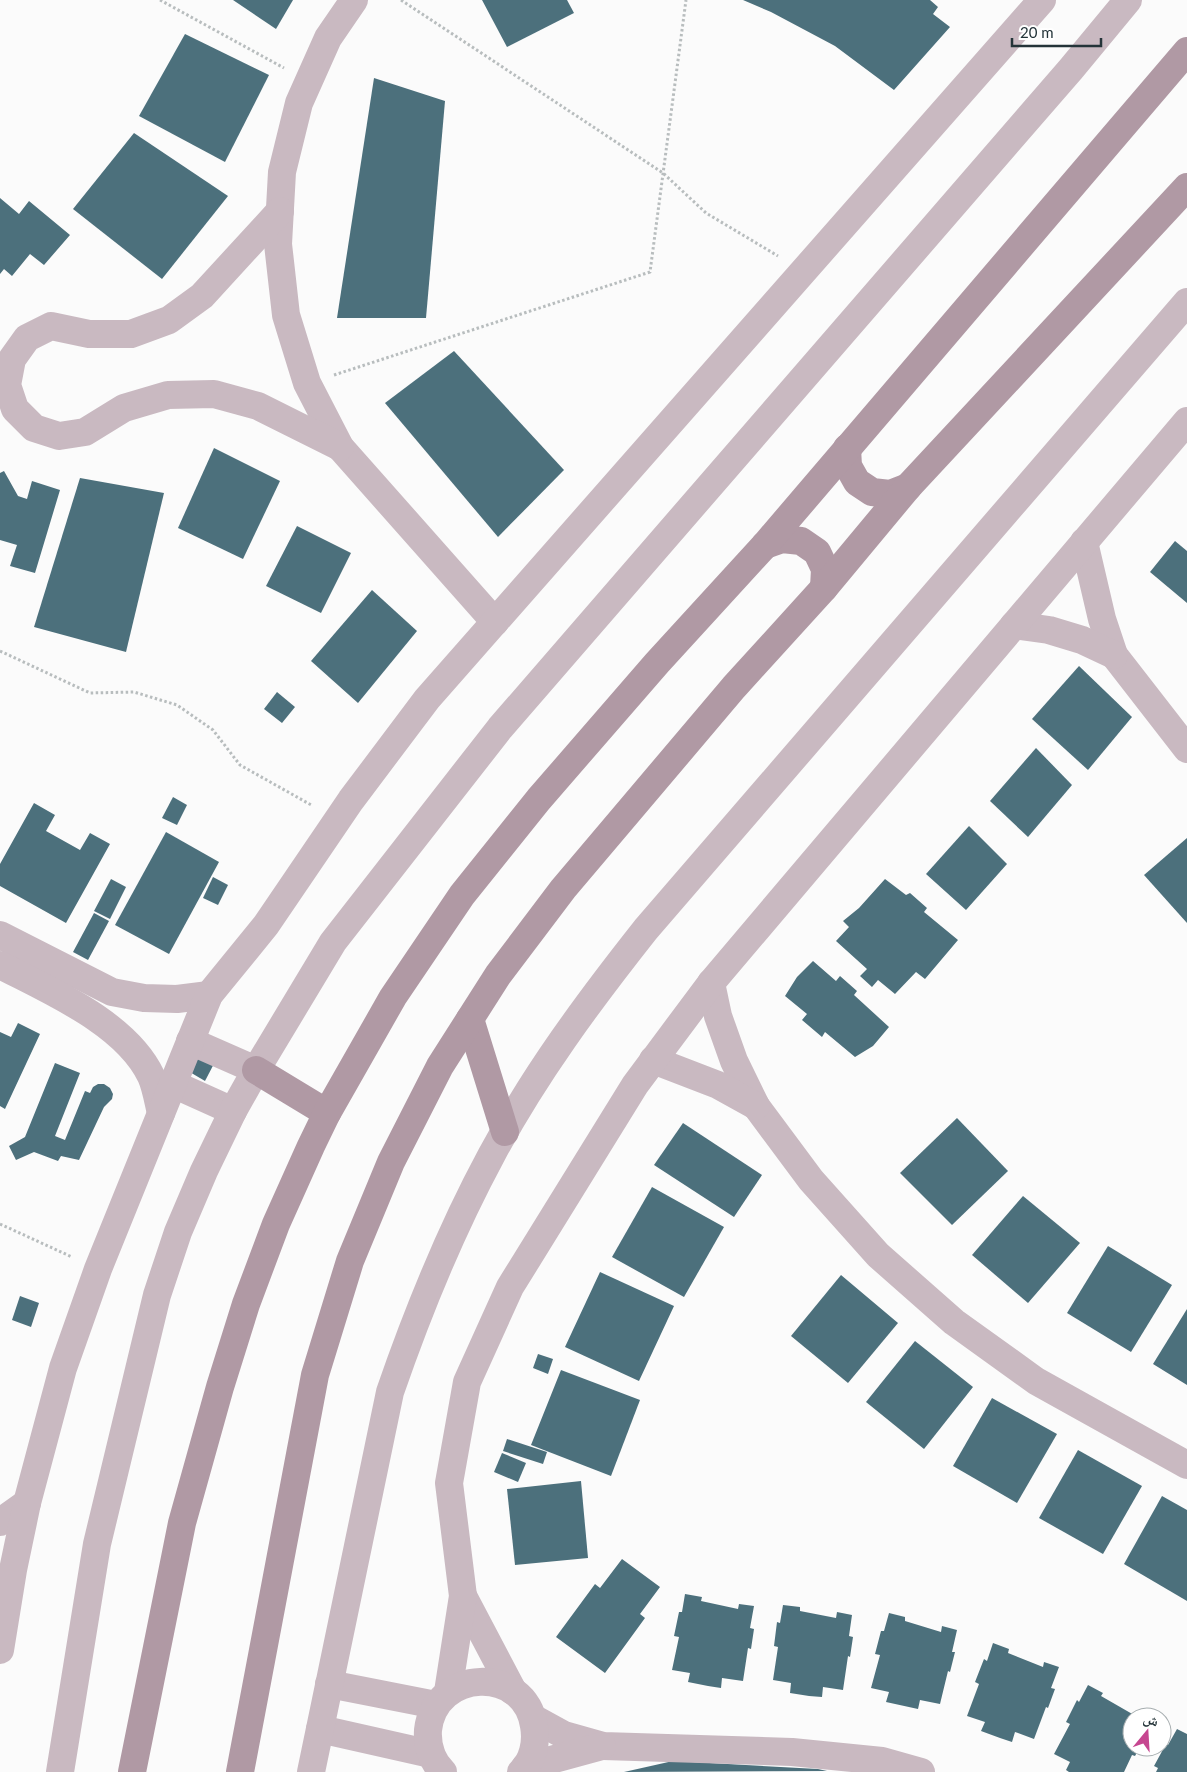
<svg xmlns="http://www.w3.org/2000/svg" width="1187" height="1772" font-family="Lato,'Noto Naskh Arabic',sans-serif">
<style>
.building{fill:#4c707c}
.lines{fill:none;stroke-linecap:round;stroke-linejoin:round}
.path{stroke:#b8bdbe;stroke-width:3;stroke-dasharray:2.5 2.5;stroke-linecap:butt}
.street{stroke:#c9b9c1;stroke-width:28}
.secondary{stroke:#b099a4;stroke-width:28}
</style>
<rect width="100%" height="100%" fill="#fbfbfb"/>
<g class="building">
<path d="M233,0H293L276,29Z"/>
<path d="M482,0H567L574,13L507,47Z"/>
<path d="M743,0H930L938,7L933,14L950,27L894,90L835,46L771,12Z"/>
<path d="M185,34L269,75L225,162L139,116Z"/>
<path d="M374,78L445,101L426,318H337Z"/>
<path d="M134,133L228,196L162,279L73,209Z"/>
<path d="M0,198L19,214L29,201L70,235L44,265L30,254L12,276L4,269L0,274Z"/>
<path d="M454,351L564,470L498,537L385,403Z"/>
<path d="M214,448L280,481L243,559L178,528Z"/>
<path d="M4,471L18,496L27,499L32,481L60,490L35,573L10,566L17,545L0,540V473Z"/>
<path d="M80,478L164,493L126,652L34,627Z"/>
<path d="M297,526L351,553L321,613L266,586Z"/>
<path d="M1175,541L1187,551V603L1150,572Z"/>
<path d="M372,590L417,631L358,703L311,661Z"/>
<path d="M1079,666L1132,717L1088,770L1032,719Z"/>
<path d="M277,692L295,707L282,723L264,709Z"/>
<path d="M1036,748L1072,785L1028,837L990,801Z"/>
<path d="M173,797L187,805L177,825L162,818Z"/>
<path d="M34,803L55,815L46,831L80,850L90,833L110,844L66,923L0,886V864Z"/>
<path d="M969,826L1007,864L966,910L926,874Z"/>
<path d="M166,832L219,862L169,954L115,925Z"/>
<path d="M1187,838V923L1144,875Z"/>
<path d="M213,877L228,885L218,905L203,898Z"/>
<path d="M111,879L126,887L110,919L94,911Z"/>
<path d="M885,879L906,895L910,893L927,908L924,912L958,940L925,979L916,972L895,994L878,980L872,987L860,976L867,969L836,941L849,927L843,921L859,908Z"/>
<path d="M94,913L109,921L88,960L73,952Z"/>
<path d="M813,961L836,981L840,976L857,991L854,995L889,1027L873,1046L855,1057L825,1032L822,1037L802,1020L807,1014L785,996L797,977Z"/>
<path d="M18,1023L40,1034L5,1109L0,1106V1032L11,1037Z"/>
<path d="M200,1048L218,1056L205,1081L188,1071Z"/>
<path d="M55,1063L80,1073L55,1136L65,1140L85,1091L90,1093L93,1087L98,1084H104L110,1088L113,1094L112,1099L104,1107L79,1160L61,1156L58,1161L34,1152L16,1160L9,1146L25,1137Z"/>
<path d="M957,1118L1008,1171L952,1225L900,1173Z"/>
<path d="M683,1123L762,1175L734,1217L654,1165Z"/>
<path d="M652,1187L724,1227L684,1297L612,1257Z"/>
<path d="M1023,1196L1080,1243L1028,1303L972,1255Z"/>
<path d="M1108,1246L1172,1285L1131,1352L1067,1313Z"/>
<path d="M600,1272L674,1306L639,1381L565,1347Z"/>
<path d="M841,1275L898,1323L848,1383L791,1336Z"/>
<path d="M20,1296L39,1303L31,1327L12,1320Z"/>
<path d="M1187,1309V1385L1153,1364Z"/>
<path d="M915,1341L973,1387L924,1449L866,1402Z"/>
<path d="M538,1354L553,1359L548,1374L533,1368Z"/>
<path d="M561,1370L640,1400L611,1476L531,1445Z"/>
<path d="M992,1398L1057,1434L1017,1503L953,1466Z"/>
<path d="M507,1439L547,1452L543,1464L503,1451Z"/>
<path d="M1078,1450L1142,1486L1103,1554L1039,1518Z"/>
<path d="M502,1453L526,1463L518,1482L494,1472Z"/>
<path d="M581,1481L588,1558L515,1565L507,1489Z"/>
<path d="M1162,1496L1187,1510V1601L1124,1564Z"/>
<path d="M622,1559L660,1587L640,1614L645,1618L605,1673L556,1637L595,1584L600,1588Z"/>
<path d="M685,1594L702,1597L701,1601L738,1609L739,1604L754,1606L750,1628L754,1629L751,1649L748,1648L743,1681L722,1678L721,1688L708,1686L688,1682L690,1673L672,1670L679,1637L674,1636L679,1612H682Z"/>
<path d="M783,1605L800,1607V1611L836,1618L837,1612L852,1615L849,1636L853,1637L850,1657L848,1656L843,1690L823,1687L822,1697L809,1696L790,1693L791,1683L773,1680L778,1647L774,1646L777,1622L780,1623Z"/>
<path d="M889,1613L905,1617V1621L941,1632L942,1626L957,1630L952,1652H955L950,1672L948,1671L940,1704L920,1700L918,1709L886,1702L889,1692L871,1688L880,1655L875,1654L881,1631H884Z"/>
<path d="M993,1643L1009,1649L1008,1653L1043,1667L1044,1662L1059,1667L1051,1688L1055,1689L1048,1708L1046,1707L1034,1739L1015,1732L1012,1742L1000,1738L981,1731L985,1722L967,1716L979,1684L975,1682L984,1659L987,1661Z"/>
<path d="M1088,1685L1103,1693L1101,1696L1134,1715L1137,1710L1151,1717H1132V1747H1140L1135,1756L1132,1755L1124,1772H1069L1066,1770L1070,1762L1054,1754L1070,1724L1066,1722L1077,1700L1079,1702Z"/>
<path d="M1177,1729L1187,1734V1772H1156L1158,1768L1154,1766L1166,1744L1168,1745Z"/>
<path d="M673,1761L818,1769L827,1771L624,1772Z"/>
</g>
<g class="lines">
<g class="path">
<path d="M160,0L284,68"/>
<path d="M401,0L663,173L706,213L778,256"/>
<path d="M334,375L650,272L686,0"/>
<path d="M0,651L90,693L134,692L177,705L213,730L240,765L313,806"/>
<path d="M0,1224L72,1257"/>
</g>
<g class="street">
<path d="M354,0L328,38L299,103L282,172L278,244L286,315L307,383L340,447L495,622"/>
<path d="M280,211L202,296L169,320L131,334H89L51,326L27,338L12,359L7,385L15,409L34,428L59,436L85,432L124,408L168,395L214,394L258,406L340,447"/>
<path d="M1084,542L1102,619L1114,655L1187,749"/>
<path d="M1014,625L1049,630L1082,640L1114,655"/>
<path d="M0,935L112,992L144,998L177,999L209,995"/>
<path d="M0,965C50,991 126,1023 151,1076C156,1087 158,1101 161,1113"/>
<path d="M711,983L718,1016L734,1061L756,1106L811,1180L878,1255L954,1322L1036,1381L1187,1465"/>
<path d="M190,1041L256,1070"/>
<path d="M653,1060L718,1085L756,1106"/>
<path d="M173,1084L233,1111"/>
<path d="M0,1522L27,1503"/>
<path d="M463,1596L513,1691"/>
<path d="M0,1650L13,1570L27,1503L63,1368L98,1269L209,995L266,925L351,800L427,699L1042,0"/>
<path d="M329,1684L436,1705"/>
<path d="M448,1692L463,1596L449,1483L467,1382L510,1287L635,1085L711,983L1187,421"/>
<path d="M533,1718L564,1735L603,1746L792,1752L882,1761L921,1772"/>
<path d="M320,1729L431,1754"/>
<path d="M524,1769L525,1767L602,1746"/>
<path d="M60,1772L97,1544L157,1295L178,1232L204,1171L233,1111L256,1070L333,942L500,728L1071,69L1128,0"/>
<path d="M311,1772L390,1392C418,1311 450,1232 491,1156C534,1075 589,1001 646,929L1187,302"/>
<path d="M443,1772C432,1761 427,1746 428,1730C435,1668 525,1665 534,1726C537,1742 533,1761 521,1772"/>
</g>
<g class="secondary">
<path d="M847,448L848,466L857,482L872,492L890,494L908,487"/>
<path d="M765,545L782,539L801,541L817,552L825,569L824,588"/>
<path d="M470,1019L505,1132"/>
<path d="M256,1070L327,1113"/>
<path d="M132,1772L182,1523L220,1387L246,1304L276,1224L311,1146L327,1113L393,997L462,895L539,799L657,663L765,545L1187,51"/>
<path d="M240,1772L315,1375L350,1261L391,1162L440,1066L498,975L563,889L734,687L824,588L908,487L1187,187"/>
</g>
</g>
<g transform="translate(1147 1732) rotate(18)"><circle r="24" fill="#ffffff" stroke="#a7aeb0"/>
<path d="M0-4L9 19L0 12L-9 19Z" fill="#c64690"/>
<text y="-8" font-size="14" font-weight="bold" text-anchor="middle" fill="#243439">ش</text>
</g>
<path d="M1012 38v8h89v-8" fill="none" stroke="#243439" stroke-width="2.5"/>
<text x="1020" y="38" font-size="15" fill="#243439" stroke="#ffffff" stroke-width="4" paint-order="stroke">20 m</text>
</svg>
